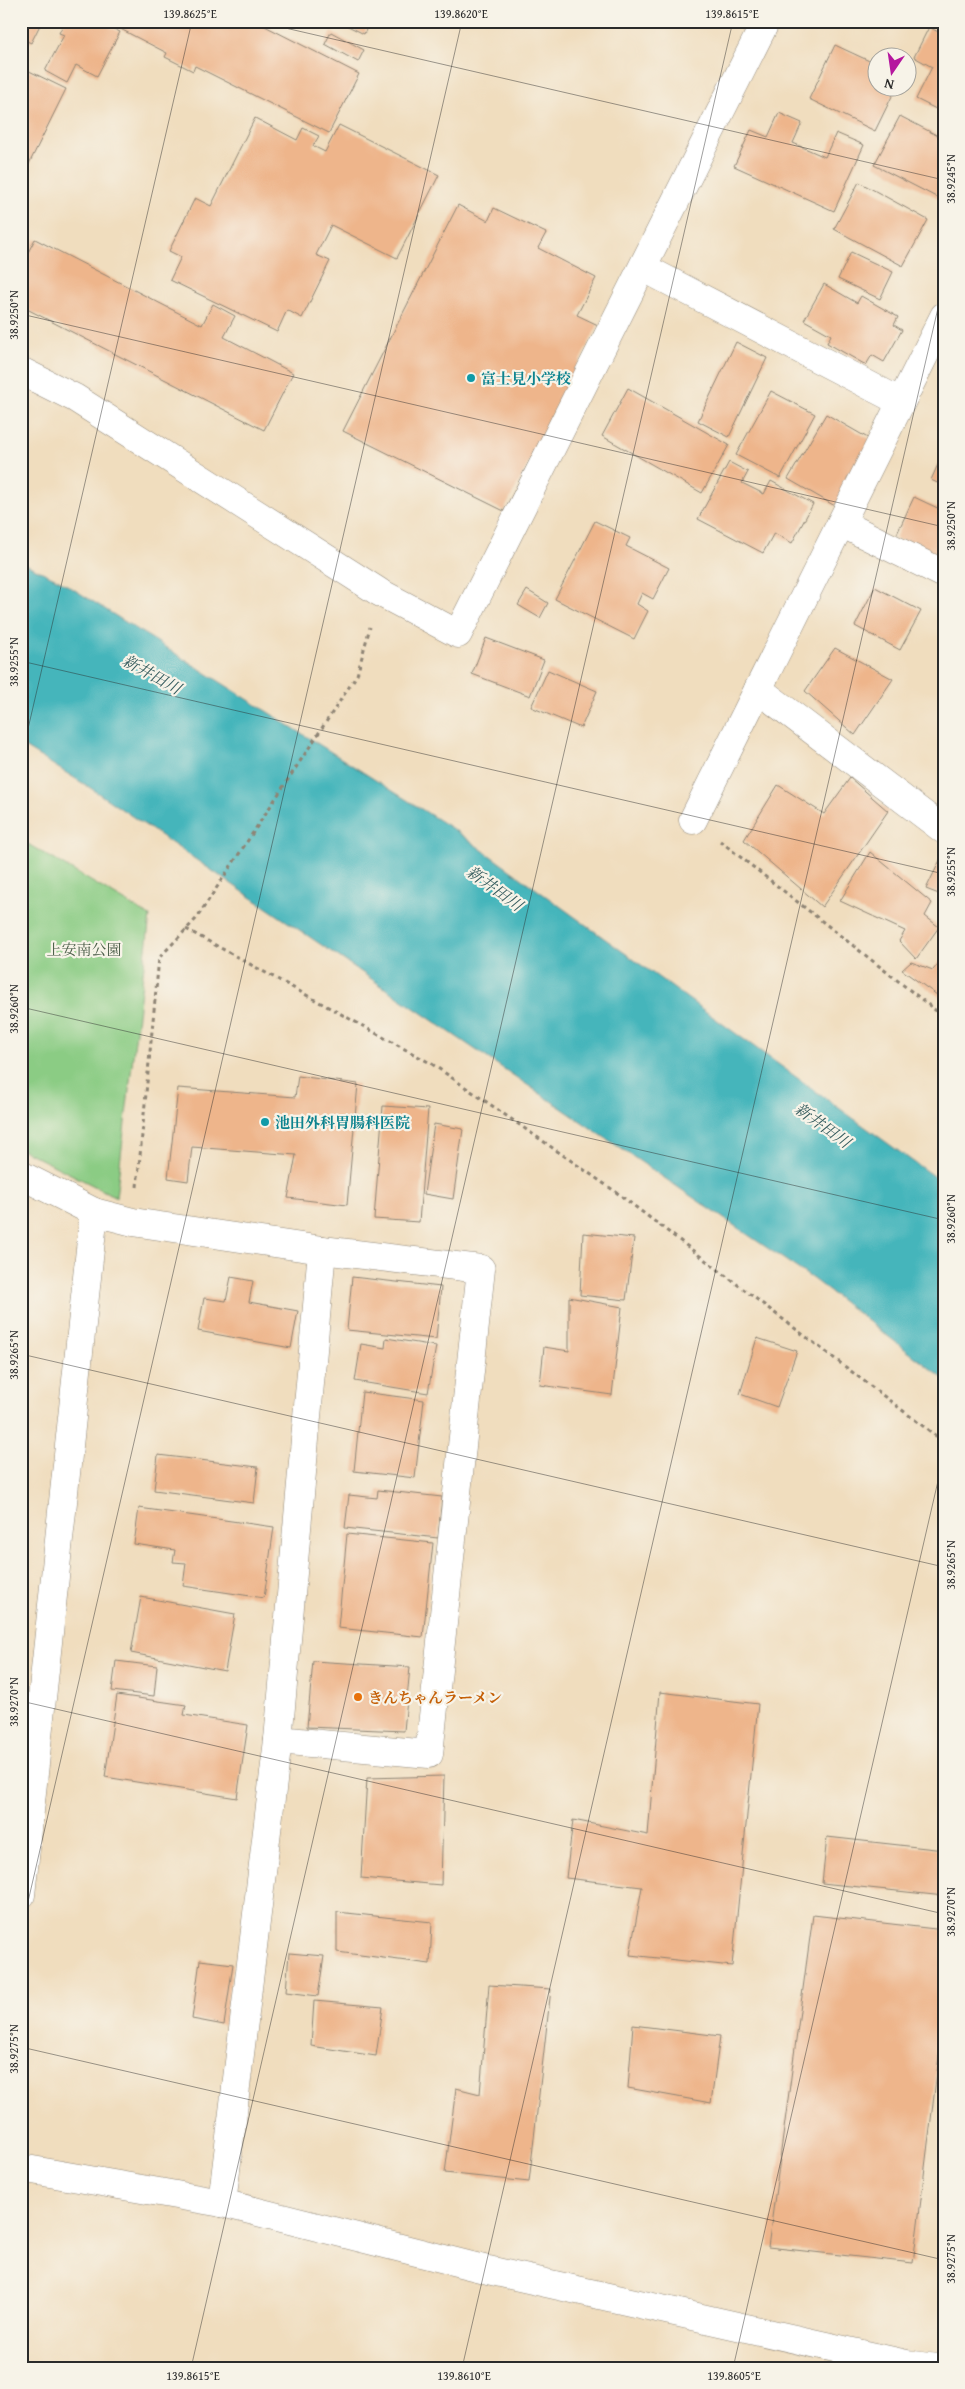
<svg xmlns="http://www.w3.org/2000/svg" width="965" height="2389" font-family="'Gentium Book Plus','Noto Serif JP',serif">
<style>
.green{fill:#8bcc84;stroke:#5b7c58}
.water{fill:#45b5bb;stroke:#387073}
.building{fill:#eeb58b}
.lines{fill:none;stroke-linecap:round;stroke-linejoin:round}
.minor-casing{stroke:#8e8474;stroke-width:29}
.tertiary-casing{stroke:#8e8474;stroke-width:29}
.path{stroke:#8e8474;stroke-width:3;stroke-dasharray:4 4;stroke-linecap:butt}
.minor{stroke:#fff;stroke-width:28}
.tertiary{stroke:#fff;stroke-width:28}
.ticks{fill:none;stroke:#2b2b2b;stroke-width:1;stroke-opacity:0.45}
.culture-dot{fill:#0f9aa8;stroke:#f7f3e8;stroke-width:2}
.food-dot{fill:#e8710a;stroke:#f7f3e8;stroke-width:2}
.labels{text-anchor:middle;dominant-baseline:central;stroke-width:4.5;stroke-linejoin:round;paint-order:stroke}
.culture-label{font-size:15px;font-weight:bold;fill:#0d838f;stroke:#f7f3e8;text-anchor:start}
.park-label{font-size:15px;fill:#485b46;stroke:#f7f3e8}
.food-label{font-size:15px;font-weight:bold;fill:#c56008;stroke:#f7f3e8;text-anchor:start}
.water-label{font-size:16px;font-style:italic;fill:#345b5d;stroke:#f7f3e8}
.neatline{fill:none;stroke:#2b2b2b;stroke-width:2}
.ticks-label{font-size:12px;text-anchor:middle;fill:#2b2b2b}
</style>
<rect width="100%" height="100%" fill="#f7f3e8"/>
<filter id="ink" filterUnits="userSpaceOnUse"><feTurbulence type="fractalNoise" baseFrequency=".02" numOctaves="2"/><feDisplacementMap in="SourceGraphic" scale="10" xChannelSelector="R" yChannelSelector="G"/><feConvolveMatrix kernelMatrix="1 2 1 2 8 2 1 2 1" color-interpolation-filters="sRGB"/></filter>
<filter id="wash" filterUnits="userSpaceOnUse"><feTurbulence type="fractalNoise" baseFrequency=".0096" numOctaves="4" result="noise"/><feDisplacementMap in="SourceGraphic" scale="20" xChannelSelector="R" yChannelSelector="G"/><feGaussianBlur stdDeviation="1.12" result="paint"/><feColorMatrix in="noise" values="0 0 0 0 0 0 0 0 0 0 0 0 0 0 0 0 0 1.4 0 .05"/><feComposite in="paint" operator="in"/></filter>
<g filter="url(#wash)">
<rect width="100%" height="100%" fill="#f0ddbe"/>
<path class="green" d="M21,840L150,916L116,1197L21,1149Z"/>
<path class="water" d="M21,562L59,580L456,831L944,1184V1379L813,1279L89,787L21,745Z"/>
<g id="blocks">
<g class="building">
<path d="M21,21H42L31,43L21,38Z"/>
<path d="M65,21H98L120,32L97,76L76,65L67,83L45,71L64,35L59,33Z"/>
<path d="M105,21H255L359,74L329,133L195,66L193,71L165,57L167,53Z"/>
<path d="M338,21H370L364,34Z"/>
<path d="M929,27L944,35V113L916,99L932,67L914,57Z"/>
<path d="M331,32L364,50L358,62L325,44Z"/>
<path d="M835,45L878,65V88H896L875,131L809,99Z"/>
<path d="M21,67L66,89L21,180Z"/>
<path d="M779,113L802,123L793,143L825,157L836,133L864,145L834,211L734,166L751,130L768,137Z"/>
<path d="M900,116L944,139V201L874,165Z"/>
<path d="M255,118L297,140L303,128L319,136L313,146L325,152L339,125L439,175L397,258L331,225L316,255L330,261L302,318L287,310L277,332L170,280L181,257L169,251L195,198L211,206Z"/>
<path d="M859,182L928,220L903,266L834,229Z"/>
<path d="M458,205L488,221L494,208L546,233L538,248L596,278L577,315L598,325L504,511L343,431Z"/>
<path d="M35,239L202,325L213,304L235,316L224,337L293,373L264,430L21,306V261L23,262Z"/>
<path d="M851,252L893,272L880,299L838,279Z"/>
<path d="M824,284L857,303L861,296L898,317L894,325L902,330L884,362L872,355L866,365L827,343L831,335L804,320Z"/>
<path d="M736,342L767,358L729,437L698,421Z"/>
<path d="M628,388L729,445L702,493L602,436Z"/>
<path d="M771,391L815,414L780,478L736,455Z"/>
<path d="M826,414L873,441L835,506L788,479Z"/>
<path d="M944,451V486L931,480Z"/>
<path d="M729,462L748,472L742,483L764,494L771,481L813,504L792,543L774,533L763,553L698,519Z"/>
<path d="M914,497L944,511V561L895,538Z"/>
<path d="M595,521L630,538L626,546L669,568L653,599L642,593L637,604L648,611L634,639L555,599Z"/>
<path d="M875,587L921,611L900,650L855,626Z"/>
<path d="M527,590L548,603L540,618L518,605Z"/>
<path d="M486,638L544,660L530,696L472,674Z"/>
<path d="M835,648L893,679L855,735L805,691Z"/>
<path d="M548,670L597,691L581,728L531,707Z"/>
<path d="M850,778L888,811L822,907L744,840L778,785L824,814Z"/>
<path d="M870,852L932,903L925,916L939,927L916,959L899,941L905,931L840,901Z"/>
<path d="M944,852V896L926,889Z"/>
<path d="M944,957V1000L902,970L911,962L933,970Z"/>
<path d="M298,1076L358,1084L347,1205L288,1198L296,1155L192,1147L188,1181L168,1178L178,1088L295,1097Z"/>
<path d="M383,1106L428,1109L419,1222L374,1219Z"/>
<path d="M434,1124L463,1129L453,1199L424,1194Z"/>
<path d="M583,1233L634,1238L626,1300L580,1295Z"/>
<path d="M231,1277L253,1281L249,1302L298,1311L291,1348L198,1331L204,1298L226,1301Z"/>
<path d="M352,1277L441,1287L436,1339L347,1330Z"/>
<path d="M569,1297L622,1307L612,1395L540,1385L544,1347L569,1351Z"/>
<path d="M386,1338L436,1346L428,1393L355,1381L361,1344L385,1348Z"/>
<path d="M757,1338L797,1351L777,1407L740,1394Z"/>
<path d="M362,1392L424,1400L415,1478L354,1471Z"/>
<path d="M158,1455L258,1467L254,1503L154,1490Z"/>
<path d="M378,1490L442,1497L438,1538L345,1528L349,1495L377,1498Z"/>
<path d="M139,1508L274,1527L264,1598L183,1586L186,1563L173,1562L175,1550L134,1544Z"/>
<path d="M347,1534L433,1543L423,1637L338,1628Z"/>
<path d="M141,1597L235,1614L225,1671L131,1653Z"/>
<path d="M116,1661L157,1666L154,1696L112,1691Z"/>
<path d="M313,1661L410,1667L404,1731L307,1727Z"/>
<path d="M660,1692L758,1704L732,1966L630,1955L642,1887L566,1878L573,1820L648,1835Z"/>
<path d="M117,1695L186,1705L184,1715L248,1725L237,1798L105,1777Z"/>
<path d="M444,1776L441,1885L361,1878L367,1778Z"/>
<path d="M827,1837L944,1850V1896L822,1883Z"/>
<path d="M337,1912L432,1922L430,1964L337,1952Z"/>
<path d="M813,1915L944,1930V2016L913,2263L768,2247Z"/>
<path d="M289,1953L324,1956L318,1996L286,1992Z"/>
<path d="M200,1960L233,1964L224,2025L192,2019Z"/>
<path d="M489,1985L551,1989L529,2182L445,2173L456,2088L480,2094Z"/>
<path d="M314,2001L383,2007L376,2056L311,2046Z"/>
<path d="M633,2025L720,2036L711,2103L628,2088Z"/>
</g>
</g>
</g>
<g filter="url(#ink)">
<use href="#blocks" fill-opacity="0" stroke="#8e8474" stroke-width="1"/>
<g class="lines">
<g class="minor-casing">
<g id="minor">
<path d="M644,268L901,402"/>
<path d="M21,371L75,398L379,592L458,634L766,21"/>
<path d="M841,523L944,574"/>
<path d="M758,689L944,830"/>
<path d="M693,820L944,316"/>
<path d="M21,1175L94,1212L133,1222L322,1250L481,1269L429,1754L278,1740"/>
<path d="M222,2203L278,1740L322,1250"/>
</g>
</g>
<g class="tertiary-casing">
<g id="tertiary">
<path d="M21,1895L94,1212"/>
<path d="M21,2168L222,2203L488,2270L906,2364L936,2368"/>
</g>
</g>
<g class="path">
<path d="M720,841L944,1017"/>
<path d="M186,929L432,1064L616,1192L944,1442"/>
<path d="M137,1187L159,958L196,919L357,675L370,627"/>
</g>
<use href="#minor" class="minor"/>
<use href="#tertiary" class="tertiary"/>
</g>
</g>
<path class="ticks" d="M255,21L944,180M21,314L944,527M21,661L944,874M21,759L192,21M21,1007L944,1220M21,1354L944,1567M21,1701L944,1914M21,1932L462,21M21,2047L944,2260M191,2368L733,21M462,2368L944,282M733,2368L944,1455"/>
<g class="culture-dot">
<circle cx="471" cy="378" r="5"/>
<circle cx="265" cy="1122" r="5"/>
</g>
<circle class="food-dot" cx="358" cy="1697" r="5"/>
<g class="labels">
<g class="culture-label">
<text x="481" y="378">富士見小学校</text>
<text x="275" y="1122">池田外科胃腸科医院</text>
</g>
<g class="park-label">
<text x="84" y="949">上安南公園</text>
</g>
<g class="food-label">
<text x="368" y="1697">きんちゃんラーメン</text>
</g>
<g class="water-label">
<text transform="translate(152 674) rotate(29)">新井田川</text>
<text transform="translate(495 888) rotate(36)">新井田川</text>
<text transform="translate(823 1125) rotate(36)">新井田川</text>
</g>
</g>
<rect width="965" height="2389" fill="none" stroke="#f7f3e8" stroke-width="55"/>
<g transform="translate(892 72) rotate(193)"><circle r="24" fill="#f7f3e8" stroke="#a5a39c"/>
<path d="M0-4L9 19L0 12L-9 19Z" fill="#b5179e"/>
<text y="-8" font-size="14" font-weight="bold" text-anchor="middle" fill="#2b2b2b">N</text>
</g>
<rect x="28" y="28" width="910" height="2334" class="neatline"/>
<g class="ticks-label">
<text x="190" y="18">139.8625°E</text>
<text x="461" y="18">139.8620°E</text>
<text x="732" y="18">139.8615°E</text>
<text transform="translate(951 179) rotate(-90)" y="4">38.9245°N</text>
<text transform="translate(14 315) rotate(-90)" y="4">38.9250°N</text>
<text transform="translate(951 526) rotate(-90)" y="4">38.9250°N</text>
<text transform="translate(14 662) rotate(-90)" y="4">38.9255°N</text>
<text transform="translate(951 872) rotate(-90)" y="4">38.9255°N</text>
<text transform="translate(14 1009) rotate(-90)" y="4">38.9260°N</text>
<text transform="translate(951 1219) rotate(-90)" y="4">38.9260°N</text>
<text transform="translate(14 1355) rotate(-90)" y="4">38.9265°N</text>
<text transform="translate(951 1565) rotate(-90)" y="4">38.9265°N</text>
<text transform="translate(14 1702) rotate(-90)" y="4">38.9270°N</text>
<text transform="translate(951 1912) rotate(-90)" y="4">38.9270°N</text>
<text transform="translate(14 2049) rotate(-90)" y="4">38.9275°N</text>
<text transform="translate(951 2259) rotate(-90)" y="4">38.9275°N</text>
<text x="193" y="2380">139.8615°E</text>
<text x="464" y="2380">139.8610°E</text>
<text x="734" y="2380">139.8605°E</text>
</g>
</svg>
